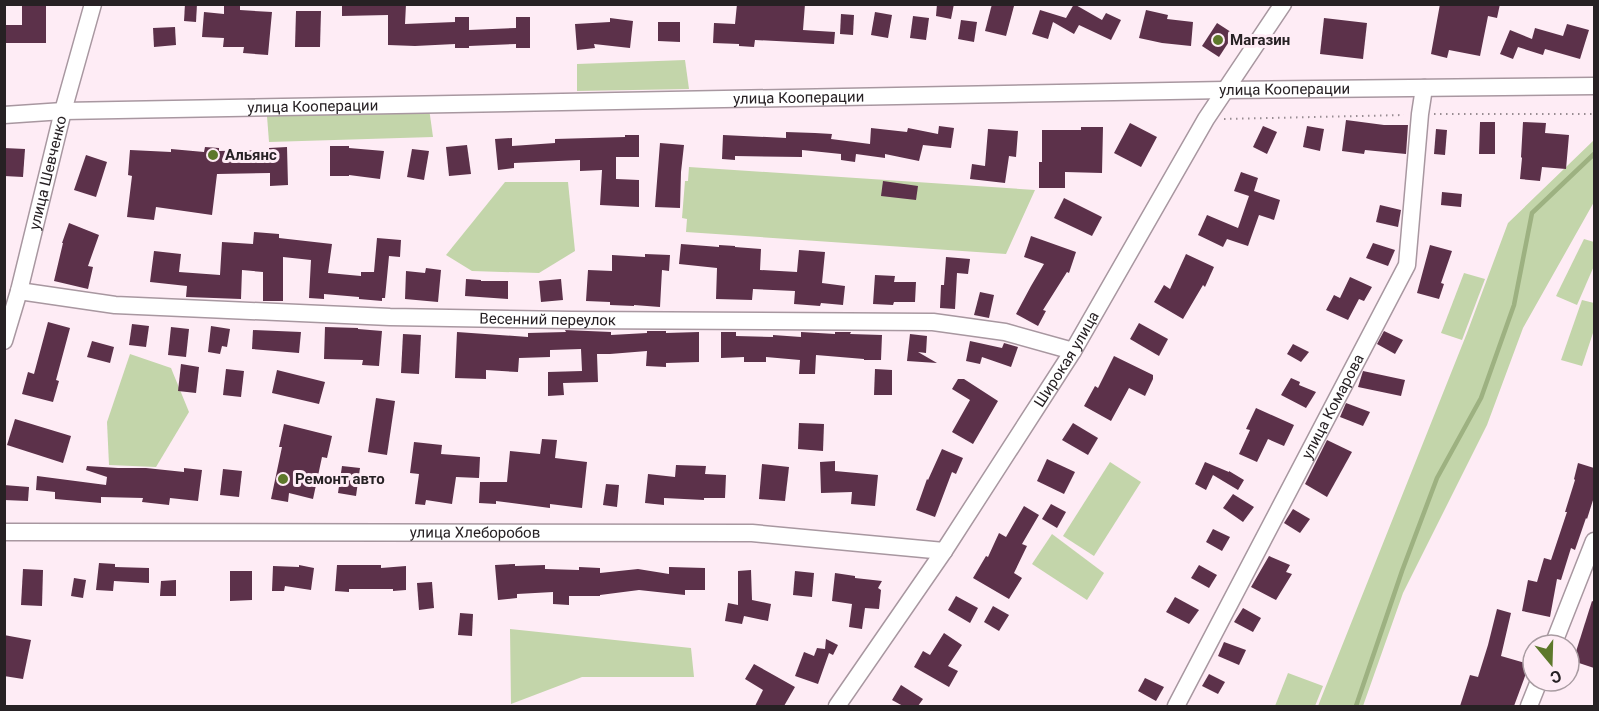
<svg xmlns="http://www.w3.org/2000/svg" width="1599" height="711" font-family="Roboto,sans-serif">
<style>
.green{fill:#c3d5aa}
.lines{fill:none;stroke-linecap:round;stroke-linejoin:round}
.stream{stroke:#9db181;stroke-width:4.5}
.building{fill:#5c314a}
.minor-casing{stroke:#a897a0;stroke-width:19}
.path{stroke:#988c92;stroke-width:2;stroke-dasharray:1.5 4.5;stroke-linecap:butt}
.minor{stroke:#fff;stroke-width:16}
.poi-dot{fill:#5d782b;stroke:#feecf5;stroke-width:2}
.labels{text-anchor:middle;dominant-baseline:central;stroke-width:6;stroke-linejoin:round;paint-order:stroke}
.poi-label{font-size:15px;font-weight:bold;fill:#272124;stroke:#feecf5;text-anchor:start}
.street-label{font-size:15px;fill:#272124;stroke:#feecf5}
</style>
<rect width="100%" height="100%" fill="#feecf5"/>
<g class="green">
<path d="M685,60L689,89L577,91V64Z"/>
<path d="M429,108L433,137L269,142L267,116Z"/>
<path d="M1594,140V202L1523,328L1487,425L1403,593L1363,706H1318L1467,333L1508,223Z"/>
<path d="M689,167L1035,190L1006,254L686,232L687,219L682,218L685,181H688Z"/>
<path d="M505,182H568L575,251L539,273L472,271L446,255Z"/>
<path d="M1584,239L1594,242V266L1577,305L1556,296Z"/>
<path d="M1464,273L1485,279L1462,340L1441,333Z"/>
<path d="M1582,300L1594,303V330L1582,366L1561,360Z"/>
<path d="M130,354L171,368L189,412L156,467L109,465L107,422Z"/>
<path d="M1110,462L1141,482L1094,556L1063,536Z"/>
<path d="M1052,534L1104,573L1087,600L1032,564Z"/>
<path d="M510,629L691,648L694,677H582L511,704Z"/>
<path d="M1288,673L1323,686L1315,706H1275Z"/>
</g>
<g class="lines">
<path class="stream" d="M1356,706L1402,571L1437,478L1481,398L1514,305L1532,213L1594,154"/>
</g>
<g class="building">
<path d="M22,4H46V43H4V25H22Z"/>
<path d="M185,4H197L196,22L184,21Z"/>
<path d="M224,4H240V10L272,12L268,55L243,53L244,47H223L224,38L202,37L204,12L224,14Z"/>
<path d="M342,4H406L405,24L455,22V17H469V30L516,28V17H530V48H516V44L469,46V48H455V44L415,46L388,45V15L342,16Z"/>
<path d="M737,4H805L803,30L835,32L834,44L755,40L754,47L739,46V44L713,43L714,23L735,24Z"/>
<path d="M937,4H954L951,19L936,16Z"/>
<path d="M992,4H1007L1014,6L1006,36L985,31Z"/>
<path d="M1074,4L1102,20L1106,13L1121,20L1111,40L1079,25L1074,34L1053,22L1048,39L1032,34L1040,10L1066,18Z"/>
<path d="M1440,4H1500L1497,18L1488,16L1480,56L1449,50L1447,58L1431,54Z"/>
<path d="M1146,10L1168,15L1167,19L1193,22L1191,46L1162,43L1139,38Z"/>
<path d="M296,11H321L320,47H295Z"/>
<path d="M875,12L892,15L888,38L871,35Z"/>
<path d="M841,14L854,15L853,35L840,34Z"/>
<path d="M913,16L929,18L926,40L910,38Z"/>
<path d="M610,18L633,21L630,48L594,44L595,48L577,50L575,24L610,22Z"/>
<path d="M1324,18L1367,23L1363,59L1320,54Z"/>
<path d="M961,20L977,22L974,42L958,39Z"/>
<path d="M658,22H680V42L658,41Z"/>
<path d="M1217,23L1234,34L1219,57L1202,46Z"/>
<path d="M1567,24L1589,30L1580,59L1545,49L1543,55L1518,47L1513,59L1500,54L1510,30L1532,39L1535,28L1563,36Z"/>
<path d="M175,27L176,45L154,47L153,28Z"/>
<path d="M1346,120L1384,125H1408L1406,154L1365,150L1364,154L1342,151Z"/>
<path d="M1480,122H1495V154H1479Z"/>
<path d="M1523,122L1546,123L1545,133L1569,135L1566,169L1542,167L1540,181L1520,179L1522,158L1521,157Z"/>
<path d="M1130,123L1157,137L1141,167L1114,153Z"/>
<path d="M939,126L954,128L951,148L923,145L919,161L885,154V158L856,154L855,162L841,160V154L802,150V157L735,156V160L722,159L723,135L786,138V132L815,133L832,134L831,139L870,144L871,128L907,132L908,128L938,134Z"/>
<path d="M1263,126L1277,132L1267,154L1253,147Z"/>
<path d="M1307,126L1324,129L1320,151L1303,147Z"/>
<path d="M1081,127H1103L1102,173L1065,172V188H1039V162H1042V130H1081Z"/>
<path d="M988,129L1018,131L1016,157L1009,156L1005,183L970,179L972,164L985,166Z"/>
<path d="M1436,129L1447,130L1445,155L1434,154Z"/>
<path d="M625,135H639V157H616V179L639,180V207L600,205L602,170L580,171V160L514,163V168L498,170L495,139L512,138V146L555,143V139L625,137Z"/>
<path d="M660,143L684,145L681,172L680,208L655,207Z"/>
<path d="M467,145L471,174L449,176L446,147Z"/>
<path d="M330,146H349V148L384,151L380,179L349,175V176H330Z"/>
<path d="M205,147L219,148V151L269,150V148L287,147L288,185L270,186V173L217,174L212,215L156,207L154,220L127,217L132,176L128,175L130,150L171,152V149L204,152Z"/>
<path d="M4,148L25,149L23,177L4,176Z"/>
<path d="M412,149L429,151L424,180L407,177Z"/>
<path d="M86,155L107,162L96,197L74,190Z"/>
<path d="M1241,172L1258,178L1254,191L1280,200L1274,220L1259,215L1248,246L1227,239L1223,247L1198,235L1207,215L1238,228L1249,196L1234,191Z"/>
<path d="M883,181L918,186L916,200L881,196Z"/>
<path d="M1442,192L1462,194L1461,207L1441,205Z"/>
<path d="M1064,198L1102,217L1092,236L1054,218Z"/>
<path d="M1380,205L1401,210L1398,227L1376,222Z"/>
<path d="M69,223L99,235L88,266L93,267L88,289L54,281L63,243H62Z"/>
<path d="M254,232L279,234V238L332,244L328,273L361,276V272H374L377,238L401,240L400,257L389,256L385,298H382V301L359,299V297L324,294V299L309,298L311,260L283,257V301H263V272L242,270L241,299L186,297L187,286L150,282L154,251L181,254L179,272L220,275L222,242L253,244Z"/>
<path d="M1031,236L1076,252L1069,273L1067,272L1043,310L1046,311L1038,326L1016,314L1031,286L1044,264L1024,257Z"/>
<path d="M1373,243L1395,250L1388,266L1366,258Z"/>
<path d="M681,244L719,247V245L735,246V247L761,249L760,270L797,272L799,250L825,252L822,283L845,286L843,305L821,303L820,306L794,304L795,291L753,289L752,300L716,299L717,268L679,264Z"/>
<path d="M1430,245L1452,251L1441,283L1444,284L1439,299L1417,293Z"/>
<path d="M645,254L670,255L669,271L662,270L660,307L634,305V306L610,305V302L586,301L588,270L612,271V255L645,257Z"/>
<path d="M1186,254L1214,267L1205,287L1203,285L1183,319L1154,302L1164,285L1170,289Z"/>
<path d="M946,257L970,259L968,274L957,273L955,309L940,308L941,285H944Z"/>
<path d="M426,268L441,270L438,302L405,299L406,271L425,273Z"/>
<path d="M875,275L895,276L894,282H916L915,302H894L893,305L873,304Z"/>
<path d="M1350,277L1372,287L1364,301L1359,299L1348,320L1326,310L1334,295L1340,298Z"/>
<path d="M466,279L481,280V281H508V299L465,296Z"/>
<path d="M561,279L563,300L541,302L539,281Z"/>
<path d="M980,292L994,295L989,318L974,315Z"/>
<path d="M48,322L70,328L56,380L59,381L53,402L22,394L28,372L34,374Z"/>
<path d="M1139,323L1168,339L1159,356L1130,339Z"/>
<path d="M132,324L149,326L146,347L129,345Z"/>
<path d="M211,326L230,329L227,347L222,346L220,354L208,352Z"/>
<path d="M171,327L189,329L186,357L168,355Z"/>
<path d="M325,327L358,328V329L382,331L379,366L362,365L363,360L324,359Z"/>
<path d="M253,330L301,332L299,353L252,349Z"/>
<path d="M565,330L611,332V335L647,333V331H666V333L699,332V362L666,363V367L646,366L647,351L610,354H597L598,382L563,383L564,395L548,396V372L582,371L581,349L550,350V357L519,358L518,372L486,370V379L455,378L457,332L528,337V333L566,332Z"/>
<path d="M1384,331L1403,340L1395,354L1377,344Z"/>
<path d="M721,332H736V336L773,337V335L801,337V332L835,334V332H851L850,334L882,335L881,360H864V359L816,355L815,374H799L800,360L766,357V362H744V357L721,358Z"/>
<path d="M403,334L421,335L419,374L401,373Z"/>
<path d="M910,334L927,336L926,353L918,352L937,363L907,361Z"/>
<path d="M92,341L114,347L110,363L87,357Z"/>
<path d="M970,341L1002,348L1004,343L1018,347L1011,367L982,357L980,364L966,361Z"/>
<path d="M1293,344L1309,352L1301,362L1287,354Z"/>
<path d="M1114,356L1153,375V379L1145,396L1129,388L1111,421L1084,406L1095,386L1098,388Z"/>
<path d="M181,364L199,367L196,393L178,391Z"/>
<path d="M226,369L244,371L241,397L223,395Z"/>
<path d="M875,369L892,370V395H874Z"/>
<path d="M277,370L325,382L319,404L272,393Z"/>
<path d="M1363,371L1405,380L1401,396L1358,387Z"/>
<path d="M1291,378L1300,382L1299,385L1316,392L1306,408L1281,395Z"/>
<path d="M958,379H964L998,401L973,444L952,432L970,400L952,389Z"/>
<path d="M376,398L395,401L387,455L368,452Z"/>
<path d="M1346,403L1370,412L1363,426L1340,417Z"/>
<path d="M1256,408L1294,425L1284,446L1268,439L1257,462L1239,454L1250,430L1246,429Z"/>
<path d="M15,419L71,436L63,463L7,445Z"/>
<path d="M799,423L824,424L823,451L798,449Z"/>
<path d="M1073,423L1098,438L1088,455L1062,440Z"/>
<path d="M284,424L332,436L327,458L322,457L313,499L289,493L288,502L271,499L282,447H279Z"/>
<path d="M542,439L557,440L555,458L587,462L582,508L550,504V508L496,501V504L479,503L480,482H507L510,451L540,454Z"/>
<path d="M1327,440L1352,452L1327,497L1305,484Z"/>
<path d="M414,442L442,445L441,454L480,457L479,478L456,477L452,504L426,500L425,505L415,504L419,474L410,473Z"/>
<path d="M942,449L963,458L956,474L952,472L935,517L916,510L927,479L928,480Z"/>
<path d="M1047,459L1075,472L1064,494L1037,481Z"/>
<path d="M835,461V471L878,475L875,506L851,504L852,492L821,493L820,462Z"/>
<path d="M1205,462L1229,472V471L1244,480L1238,490L1213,475L1206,490L1195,484Z"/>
<path d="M1578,463L1594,468V497L1587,519L1586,518L1575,550L1571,548L1561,580L1557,579L1550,617L1522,611L1528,580L1537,582L1544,558L1551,560L1567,512H1565L1575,480L1574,479Z"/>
<path d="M762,464L789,467L785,501L759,499Z"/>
<path d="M676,465L706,466L705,474L726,475L725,498H704V500L664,498V505L645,503L648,474L675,477Z"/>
<path d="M87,466L118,468H146L184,472V468L202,470L198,501L170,498L169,505L142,502L143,498L101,497V503L55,499V492L36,490L37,476L106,485L107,477L86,470Z"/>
<path d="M342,466L360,468L356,496L338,493Z"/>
<path d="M223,469L242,471L239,497L220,495Z"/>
<path d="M606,484L619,485L617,507L603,505Z"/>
<path d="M4,485L29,487L28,501L4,500Z"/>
<path d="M1233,494L1254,507L1243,522L1223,508Z"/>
<path d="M1051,504L1066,512L1057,528L1042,519Z"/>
<path d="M1024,506L1039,515L1022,544L1027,546L1014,573L1022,578L1009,599L973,578L986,556L988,557L999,533L1006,537Z"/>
<path d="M1293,509L1310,519L1300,533L1284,523Z"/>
<path d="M1213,529L1230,537L1222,551L1206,542Z"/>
<path d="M1269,556L1290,565L1286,572L1292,574L1276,600L1251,587Z"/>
<path d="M99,563L115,564V567L149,568V583L114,581L113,591L96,590Z"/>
<path d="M515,564V566L545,565V569L579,570V567L600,568V573L638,569L669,574V567L705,568V590H685V595L639,590L600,595V596H569V605L553,604V592L517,594V598L498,600L495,565Z"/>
<path d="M299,565L314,568L311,590L285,586L284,591H272L273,566L299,567Z"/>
<path d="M337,565H381V568L406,566V590L393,591V589H349V592L335,591Z"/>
<path d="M1199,565L1217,575L1209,588L1191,578Z"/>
<path d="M23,569L43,570L42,606L21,605Z"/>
<path d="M751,570L752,600L771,604L768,621L744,616L742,624L725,621L728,603L738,605V571Z"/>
<path d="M230,571H252V600L230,601Z"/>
<path d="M795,571L814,573L812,597L793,595Z"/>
<path d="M835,573L855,576V578L882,581L878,588L881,590L879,609L865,608L862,629L849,627L852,604L832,601Z"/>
<path d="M74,578L86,580L83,598L71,596Z"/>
<path d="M176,580V596H160L161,581Z"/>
<path d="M432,582L434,608L419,610L417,583Z"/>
<path d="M956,596L978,608L970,623L948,610Z"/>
<path d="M1175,597L1199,610L1189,624L1166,612Z"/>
<path d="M1592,601L1594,602V668L1573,661Z"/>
<path d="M993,606L1009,615L999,631L984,622Z"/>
<path d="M1243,608L1261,618L1253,632L1234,622Z"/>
<path d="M1497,609L1511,613L1501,656L1529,664L1524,679L1514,706H1460L1470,675L1478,677L1488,645Z"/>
<path d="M460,613L473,614L472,636L458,635Z"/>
<path d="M944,633L962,645L948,666L958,671L949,687L914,667L923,651L930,655Z"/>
<path d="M4,635L31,640L23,679L4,676Z"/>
<path d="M826,639L838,645L833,655L829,653L818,684L795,676L804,652L814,656L817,648L825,649Z"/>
<path d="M1224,642L1246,650L1239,665L1218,656Z"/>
<path d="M754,664L795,687L784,706H755L763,690L745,679Z"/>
<path d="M1209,674L1225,682L1218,694L1202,686Z"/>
<path d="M1145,678L1164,687L1156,701L1138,691Z"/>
<path d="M901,685L923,699L918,706H903L892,700Z"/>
</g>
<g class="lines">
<g class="minor-casing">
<g id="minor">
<path id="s1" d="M4,115L63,111L1226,90L1594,86"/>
<path id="s2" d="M19,291L115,305L390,317L571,320L933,322L1005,332L1073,351"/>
<path id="s3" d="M4,341L19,291L63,111L93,4"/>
<path id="s4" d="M4,532L752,533L944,551"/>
<path d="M1553,645L1594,541"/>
<path id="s5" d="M837,706L944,551L1073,351L1206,119L1283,4"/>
<path id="s6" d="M1176,706L1407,265L1420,114L1424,88"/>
<path d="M1529,706L1539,681"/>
</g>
</g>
<g class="path">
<path d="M1434,114H1594"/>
<path d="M1224,119L1404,115"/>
</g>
<use href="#minor" class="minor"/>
</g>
<g class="poi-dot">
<circle cx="1218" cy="40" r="6"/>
<circle cx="213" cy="155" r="6"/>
<circle cx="283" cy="479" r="6"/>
</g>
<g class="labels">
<g class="poi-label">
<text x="1230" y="40">Магазин</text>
<text x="225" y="155">Альянс</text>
<text x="295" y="479">Ремонт авто</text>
</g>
<g class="street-label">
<text stroke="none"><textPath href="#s1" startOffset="1281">улица Кооперации</textPath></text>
<text stroke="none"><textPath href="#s1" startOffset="795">улица Кооперации</textPath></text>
<text stroke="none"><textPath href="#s1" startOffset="309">улица Кооперации</textPath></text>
<text stroke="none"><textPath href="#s3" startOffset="174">улица Шевченко</textPath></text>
<text stroke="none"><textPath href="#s2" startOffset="530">Весенний переулок</textPath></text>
<text stroke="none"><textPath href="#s5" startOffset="416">Широкая улица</textPath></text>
<text stroke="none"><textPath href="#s6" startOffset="338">улица Комарова</textPath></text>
<text stroke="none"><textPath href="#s4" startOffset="471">улица Хлеборобов</textPath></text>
</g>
</g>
<rect width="1599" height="711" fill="none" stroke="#272124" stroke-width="12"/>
<g transform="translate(1551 663) rotate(161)"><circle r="28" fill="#feecf5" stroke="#a89ba1" stroke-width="1.5"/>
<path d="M0-4.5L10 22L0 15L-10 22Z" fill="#5d782b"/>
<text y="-9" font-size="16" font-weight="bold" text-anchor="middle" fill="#272124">С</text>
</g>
</svg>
